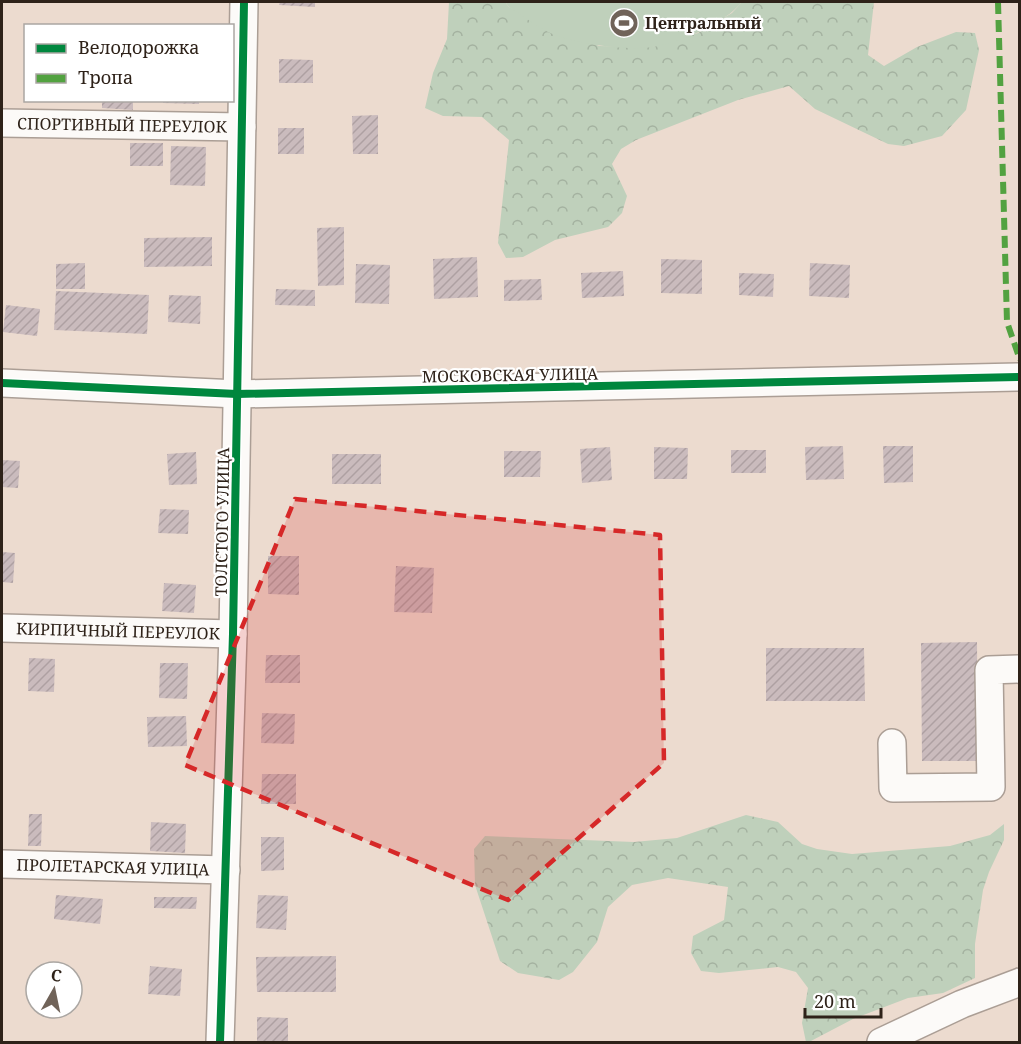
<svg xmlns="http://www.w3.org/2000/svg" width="1021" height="1044" font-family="'Noto Serif',serif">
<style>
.forest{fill:url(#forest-crowns)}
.pitch{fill:#bfd0bb}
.building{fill:url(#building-hatch)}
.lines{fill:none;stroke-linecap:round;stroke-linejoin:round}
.minor-casing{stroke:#ab9e95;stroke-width:30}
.minor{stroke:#fcfaf8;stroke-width:27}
.quiet{stroke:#52a240;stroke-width:6;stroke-dasharray:12 6;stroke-linecap:butt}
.cycleway-casing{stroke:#fff;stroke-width:11}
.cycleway{stroke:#00873e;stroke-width:8}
.marked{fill:#d62828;fill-opacity:0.2;stroke:#d62828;stroke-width:4.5;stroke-dasharray:12 8;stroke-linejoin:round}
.labels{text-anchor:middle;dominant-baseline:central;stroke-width:4.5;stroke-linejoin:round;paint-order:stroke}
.poi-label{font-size:16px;font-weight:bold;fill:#2e2219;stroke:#fff;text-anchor:start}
.street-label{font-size:16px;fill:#2e2219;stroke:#fff}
</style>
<defs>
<pattern id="forest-crowns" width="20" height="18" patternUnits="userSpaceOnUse" patternTransform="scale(1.5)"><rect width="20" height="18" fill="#bfd0bb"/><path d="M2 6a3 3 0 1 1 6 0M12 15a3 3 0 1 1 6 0" fill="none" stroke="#a4b2a0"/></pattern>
<pattern id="building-hatch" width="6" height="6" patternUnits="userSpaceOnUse" patternTransform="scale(1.5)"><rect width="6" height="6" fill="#cabbbd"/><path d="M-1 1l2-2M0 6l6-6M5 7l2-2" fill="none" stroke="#aea0a2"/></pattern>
</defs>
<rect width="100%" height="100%" fill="#ecdbcf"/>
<g class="forest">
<path d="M449,2H505L509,7L599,46L652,47L698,33L732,13L742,2H874L868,55L884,66L917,47L956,32L975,33L979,50L966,110L942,136L904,146L888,144L815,109L789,86L738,100L636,140L621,149L612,164L627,196L622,213L608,227L555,240L523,257L506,258L498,243L509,140L482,117L443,116L425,108L433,73L447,39Z"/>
<path d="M746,815L778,822L802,844L817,849L852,854L950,846L990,835L1004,824V840L989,872L983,890L975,944V978L943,993L908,998L853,1019L809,1042H806L802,1023L808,988L796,972L778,967L719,973L701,971L691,953L693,936L724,920L728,887L668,878L632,885L608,907L597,942L573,972L559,980L518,973L500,961L475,885L474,849L485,836L634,842L677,838Z"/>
</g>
<path class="pitch" d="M505,2H742C724,24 681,42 653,47C626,51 573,44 548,32C535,25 522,15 509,7Z"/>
<g class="building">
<path d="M280,2H315V7L279,5Z"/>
<path d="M279,59L313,60V83H279Z"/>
<path d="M102,100H133V110L102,108Z"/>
<path d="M163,100H199V104L163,103Z"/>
<path d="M378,115V154H353L352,116Z"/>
<rect x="278" y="128" width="26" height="26"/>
<rect x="130" y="143" width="33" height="23"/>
<path d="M171,146L206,147L205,186L170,185Z"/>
<path d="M344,227V285L318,286L317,228Z"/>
<path d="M212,237V266L144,267V238Z"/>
<path d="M477,257L478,297L434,299L433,259Z"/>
<path d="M661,259L702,260V294L661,293Z"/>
<path d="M85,263V289H56V264Z"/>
<path d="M810,263L850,265L849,298L809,296Z"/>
<path d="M356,264L390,265L389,304L355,303Z"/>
<path d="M623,271L624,296L582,298L581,273Z"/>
<path d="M739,273L774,274L773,297L739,295Z"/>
<path d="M541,279L542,300L504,301V280Z"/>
<path d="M276,289L315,290V306L275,305Z"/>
<path d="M56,291L149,295L147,334L54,330Z"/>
<path d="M169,295L201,296L200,324L168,322Z"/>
<path d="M6,305L40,309L37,336L3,332Z"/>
<path d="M843,446L844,479L806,480L805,447Z"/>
<path d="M883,446H913V482L884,483Z"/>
<path d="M610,447L612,480L582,483L580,449Z"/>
<path d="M654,447L688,448L687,479H654Z"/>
<rect x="731" y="450" width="35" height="23"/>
<path d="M504,451H541L540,477H504Z"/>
<path d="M196,452L197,484L169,485L167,454Z"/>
<rect x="332" y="454" width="49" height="30"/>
<path d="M2,460L20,461L18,488L2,487Z"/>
<path d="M160,509L189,510L188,534L158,533Z"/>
<path d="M2,552L15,553L13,583L2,582Z"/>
<path d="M268,556H299V595L268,594Z"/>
<path d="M396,566L434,568L432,613L394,612Z"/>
<path d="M164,583L196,585L194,613L162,611Z"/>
<path d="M977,642L978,761H922L921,643Z"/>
<path d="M766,648H864L865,701H766Z"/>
<path d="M266,655H300V683H265Z"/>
<path d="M29,658L55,659L54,692L28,691Z"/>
<path d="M160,663H188L187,699L159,698Z"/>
<path d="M262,713L295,714L294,744L261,743Z"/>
<path d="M186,716L187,746L148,747L147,717Z"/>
<path d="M262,774H296V804H261Z"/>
<path d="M29,814H42L41,846H28Z"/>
<path d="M151,822L186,824L185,853L150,851Z"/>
<path d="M261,837H284V870L261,871Z"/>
<path d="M56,895L103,899L100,924L54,919Z"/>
<path d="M258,895L288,896L286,930L256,928Z"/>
<path d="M154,897H197L196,909L154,908Z"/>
<path d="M336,956V992H257L256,957Z"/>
<path d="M150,966L182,969L180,996L148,994Z"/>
<path d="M257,1017L288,1018V1042H257Z"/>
</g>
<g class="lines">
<g class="minor-casing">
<g id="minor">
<path id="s1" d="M2,123L242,127"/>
<path d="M2,383L237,394L1020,377"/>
<path id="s2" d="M2,628L233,634"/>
<path d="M892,743L893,788L991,787L989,670L1020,669"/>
<path id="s3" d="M2,864L226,870"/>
<path d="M220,1042L233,634L244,2"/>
<path d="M881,1042L962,1004L1020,982"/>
</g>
</g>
<use href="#minor" class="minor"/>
<path class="quiet" d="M998,2L1007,322L1020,360"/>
<g class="cycleway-casing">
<g id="cycleway">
<path d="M2,383L237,394L1020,377"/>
<path d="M220,1042L233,634L244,2"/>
</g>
</g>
<use href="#cycleway" class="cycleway"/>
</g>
<path class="marked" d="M295,499L660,535L664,763L508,900L185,765Z"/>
<defs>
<g id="stadium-disc" transform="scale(1.5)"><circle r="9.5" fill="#706359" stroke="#fff"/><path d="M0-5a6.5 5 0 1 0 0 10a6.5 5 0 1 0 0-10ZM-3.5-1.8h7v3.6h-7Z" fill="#fff"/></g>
</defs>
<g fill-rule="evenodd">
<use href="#stadium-disc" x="624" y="23"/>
</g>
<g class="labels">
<g class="poi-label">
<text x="645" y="23">Центральный</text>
</g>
<g class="street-label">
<text stroke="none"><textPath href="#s1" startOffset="120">СПОРТИВНЫЙ ПЕРЕУЛОК</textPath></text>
<text transform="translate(510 375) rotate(-1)">МОСКОВСКАЯ УЛИЦА</text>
<text transform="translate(222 522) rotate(-89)">ТОЛСТОГО УЛИЦА</text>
<text stroke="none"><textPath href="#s2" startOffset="116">КИРПИЧНЫЙ ПЕРЕУЛОК</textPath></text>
<text stroke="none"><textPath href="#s3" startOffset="111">ПРОЛЕТАРСКАЯ УЛИЦА</textPath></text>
</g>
</g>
<rect width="1021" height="1044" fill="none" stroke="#2e2219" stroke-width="6"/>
<rect x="24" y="24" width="210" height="78" fill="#ffffff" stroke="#aba7a3" stroke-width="1.5"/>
<rect x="36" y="44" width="30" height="9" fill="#00873e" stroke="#aba7a3" stroke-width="1.5"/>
<text x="78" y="54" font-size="18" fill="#2e2219">Велодорожка</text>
<rect x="36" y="74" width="30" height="9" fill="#52a240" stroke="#aba7a3" stroke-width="1.5"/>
<text x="78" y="84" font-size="18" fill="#2e2219">Тропа</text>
<g transform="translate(54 990) rotate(9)"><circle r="28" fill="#ffffff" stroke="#aba7a3" stroke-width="1.5"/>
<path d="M0-4.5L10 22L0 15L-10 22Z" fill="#706359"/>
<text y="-9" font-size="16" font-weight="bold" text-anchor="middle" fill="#2e2219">С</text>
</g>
<path d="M805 1008v9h76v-9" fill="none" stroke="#2e2219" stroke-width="3"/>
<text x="814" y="1008" font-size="18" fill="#2e2219" stroke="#ffffff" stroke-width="4.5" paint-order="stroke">20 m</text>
</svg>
